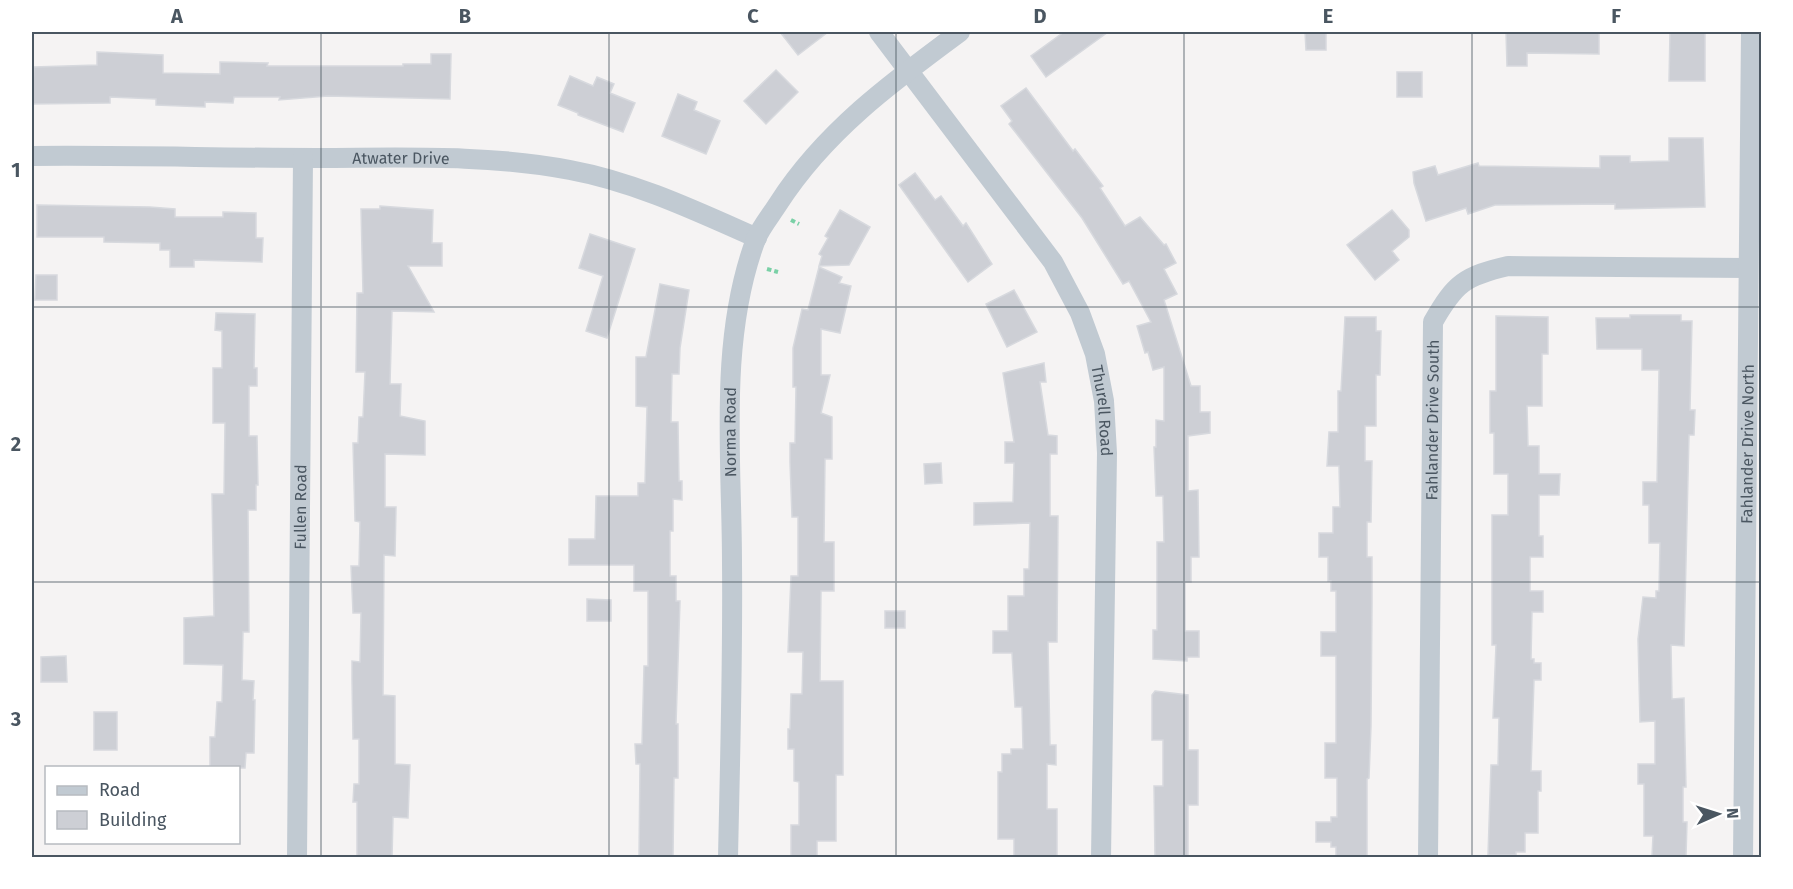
<svg xmlns="http://www.w3.org/2000/svg" width="1793" height="889" font-family="'Fira Sans',sans-serif">
<style>
.building{fill:#cdcfd5;stroke:#d7d9de;stroke-width:1.5}
.lines{fill:none;stroke-linecap:round;stroke-linejoin:round}
.path{stroke:#7ad0a6;stroke-width:4;stroke-dasharray:4.5 3;stroke-linecap:butt}
.minor{stroke:#c1cad2;stroke-width:20}
.grid{fill:none;stroke:#4a5661;stroke-width:1.5;stroke-opacity:0.55}
.labels{text-anchor:middle;dominant-baseline:central;stroke-width:4.5;stroke-linejoin:round;paint-order:stroke}
.street-label{font-size:16px;fill:#4a5661;stroke:#fff}
.neatline{fill:none;stroke:#4a5661;stroke-width:2}
.grid-label{font-size:20px;text-anchor:middle;font-weight:bold;fill:#4a5661}
</style>
<rect width="100%" height="100%" fill="#f5f3f3"/>
<g class="building">
<path d="M780,32H828L798,55Z"/>
<path d="M1064,32H1108L1046,77L1031,56Z"/>
<path d="M1305,32H1326V50H1306Z"/>
<path d="M1506,32H1599V54L1527,53V66H1507Z"/>
<path d="M1670,32H1705V81H1669Z"/>
<path d="M97,52L163,55V73L220,74V62L268,63L267,66H403V64H431V54H451L450,99L328,96L279,100L280,97H234L233,103L205,102V107L156,105V99L110,97V103L32,104L34,67L97,65Z"/>
<path d="M776,70L798,92L766,124L744,101Z"/>
<rect x="1397" y="72" width="25" height="25"/>
<path d="M570,76L593,86L597,77L614,84L610,93L635,103L623,132L578,115V113L558,105Z"/>
<path d="M1026,88L1073,151L1075,149L1103,186L1100,188L1125,226L1140,217L1164,245L1166,244L1176,263L1164,269L1177,294L1164,300L1191,386H1200V412H1210V433L1188,436V491L1198,490L1199,557H1191V582H1185V631H1199V657H1187V661L1153,659V630H1157V542H1164L1163,496H1156L1154,447H1156V420L1164,421V367L1153,370L1148,352L1145,353L1137,326L1151,322L1129,281L1123,284L1082,218L1009,124L1012,121L1001,106Z"/>
<path d="M678,94L697,102L694,110L720,121L706,154L662,136Z"/>
<path d="M1669,138H1703L1705,207L1615,209V204L1495,205L1468,214L1466,208L1426,221L1414,183L1413,172L1435,166L1438,175L1478,163L1479,166L1600,168V156H1630V162L1669,161Z"/>
<path d="M915,173L935,200L941,196L963,226L966,223L992,264L968,282L899,185Z"/>
<path d="M37,205L150,207L175,209V217H223V212L256,213V238H263L262,262L194,260V267H170V250H160V243L104,242V237H37Z"/>
<path d="M380,206L433,210L432,243H442V266H408L434,312L392,311L390,384H401L400,416L425,421V455L385,454V507H396L395,556L384,555L383,695L395,696V764L410,765L408,818L393,817L392,858H357V802H353L354,784H359V739H353L352,680V661L360,662L361,613H353L351,566H359L360,522L355,521L353,443H358L359,417H363L365,372H356L357,293H363L361,209H380Z"/>
<path d="M840,210L870,227L849,265L819,266L822,256L819,254L828,238L825,236Z"/>
<path d="M1392,210L1409,230V237L1392,251L1399,260L1375,280L1347,245Z"/>
<path d="M590,234L635,249L607,338L586,331L603,276L579,268Z"/>
<path d="M819,267L842,277L839,283L851,286L840,333L821,329V375H830L821,413L832,417V459H825L824,542H834V591H821L820,681H843V775H836V841H817V858H791V825H799V782L794,781V749H788V729H790L791,694H802L803,652H788L791,576H798V517H792L790,462V443H795L796,387H793V348L802,309L808,310Z"/>
<path d="M36,275H57V300H35Z"/>
<path d="M660,284L689,290L680,348L679,374H672L671,422H678L679,481H682V500L673,499V531H670V576H676V601H680L676,724H678V778H674L673,858H639L640,764H636L635,744H642L644,666H648V591H634V565H569V539H595L596,496H638V483H645L647,407L636,406V357H646Z"/>
<path d="M1014,290L1037,332L1007,347L986,304Z"/>
<path d="M216,313L255,314L254,368H257V386H249V436H257L258,485H256V510H248L249,632H243L242,680L254,681L253,700H255L254,753H246L245,768H210V737H215L217,702H222L223,665L184,664V618L214,616L212,494H224L225,423H213V368H222V331L215,330Z"/>
<path d="M1630,315H1681V321H1692L1690,410H1695L1694,435H1689L1684,646L1671,645L1672,699L1684,698L1686,787H1683V822H1687L1686,856H1652L1653,836H1644V784H1638V764H1655V721L1640,722L1638,639L1643,597L1656,598V591H1659L1660,543H1649V505H1643V482H1657L1659,370H1642V349H1597L1596,318H1630Z"/>
<path d="M1496,316L1548,317V354H1542V406H1527L1528,446H1539V474H1560L1559,495H1539V536H1543V557H1530V591H1543V612H1532L1531,659H1534V663H1541V680H1534L1531,771H1541V791H1538V833H1525V852H1516V855H1488L1491,765H1498L1499,718H1493L1496,645H1492V515H1508V474H1494V433H1490V391H1496Z"/>
<path d="M1345,317H1376V331H1381L1380,375H1376V426H1365V461H1372L1371,522H1367V557H1372V603L1371,726L1369,778L1367,779V858H1336V847H1331V842H1316V822H1331V817H1337V778H1325V743H1336V656H1321V632H1336V591H1331V581H1328V557H1319V533H1333V507H1340L1339,466H1327L1329,432H1338V391H1341Z"/>
<path d="M1044,363L1046,382H1040L1048,435L1057,436V454H1050V516H1058L1057,642H1048L1050,745H1056V765L1047,764V809H1057V857L1014,856V839H998V772H1002V754H1011V749H1023L1022,707H1015L1012,653H993V631H1008V596H1024V569H1029L1030,523L974,525V503L1013,502L1014,463H1005V442H1014L1003,373Z"/>
<path d="M941,463L942,483L925,484L924,464Z"/>
<path d="M587,599L611,600V621H587Z"/>
<rect x="885" y="611" width="20" height="17"/>
<path d="M66,656L67,682H41V657Z"/>
<path d="M1155,691L1188,695V750H1198V805H1188V858H1155L1154,786H1163V740H1152V695Z"/>
<rect x="94" y="712" width="23" height="38"/>
</g>
<g class="lines">
<g class="path">
<path d="M791,220L799,224"/>
<path d="M767,269L778,272"/>
</g>
<g class="minor">
<path id="s1" d="M879,32L1053,262L1080,313L1095,354L1104,401L1107,453L1101,858"/>
<path id="s2" d="M32,156C127,155 222,158 317,158C400,158 487,154 570,170C635,182 696,211 757,238"/>
<path id="s3" d="M297,858L303,158"/>
<path id="s4" d="M728,858C730,759 733,661 732,563C732,458 718,340 756,239C761,227 771,215 778,204C824,132 892,82 960,32"/>
<path id="s5" d="M1428,858L1433,322C1455,283 1465,276 1508,266L1747,268"/>
<path id="s6" d="M1743,858L1751,32"/>
</g>
</g>
<path class="grid" d="M321,32V858M609,32V858M896,32V858M1184,32V858M1472,32V858M32,307H1762M32,582H1762"/>
<g class="labels">
<g class="street-label">
<text stroke="none"><textPath href="#s2" startOffset="369">Atwater Drive</textPath></text>
<text stroke="none"><textPath href="#s1" startOffset="447">Thurell Road</textPath></text>
<text stroke="none"><textPath href="#s5" startOffset="438">Fahlander Drive South</textPath></text>
<text stroke="none"><textPath href="#s4" startOffset="426">Norma Road</textPath></text>
<text stroke="none"><textPath href="#s6" startOffset="414">Fahlander Drive North</textPath></text>
<text stroke="none"><textPath href="#s3" startOffset="351">Fullen Road</textPath></text>
</g>
</g>
<rect width="1793" height="889" fill="none" stroke="#ffffff" stroke-width="66"/>
<rect x="45" y="766" width="195" height="78" fill="#ffffff" stroke="#b7bbc0" stroke-width="1.5"/>
<rect x="57" y="786" width="30" height="9" fill="#c1cad2" stroke="#b7bbc0" stroke-width="1.5"/>
<text x="99" y="796" font-size="18" fill="#4a5661">Road</text>
<rect x="57" y="811" width="30" height="18" fill="#cdcfd5" stroke="#b7bbc0" stroke-width="1.5"/>
<text x="99" y="826" font-size="18" fill="#4a5661">Building</text>
<g transform="translate(1718 814) rotate(87)" stroke="#ffffff" stroke-width="4.5" paint-order="stroke">
<path d="M0-4.5L10 22L0 15L-10 22Z" fill="#4a5661"/>
<text y="-9" font-size="16" font-weight="bold" text-anchor="middle" fill="#4a5661">N</text>
</g>
<rect x="33" y="33" width="1727" height="823" class="neatline"/>
<g class="grid-label">
<text x="177" y="23">A</text>
<text x="465" y="23">B</text>
<text x="753" y="23">C</text>
<text x="1040" y="23">D</text>
<text x="1328" y="23">E</text>
<text x="1616" y="23">F</text>
<text x="16" y="177">1</text>
<text x="16" y="451">2</text>
<text x="16" y="726">3</text>
</g>
</svg>
